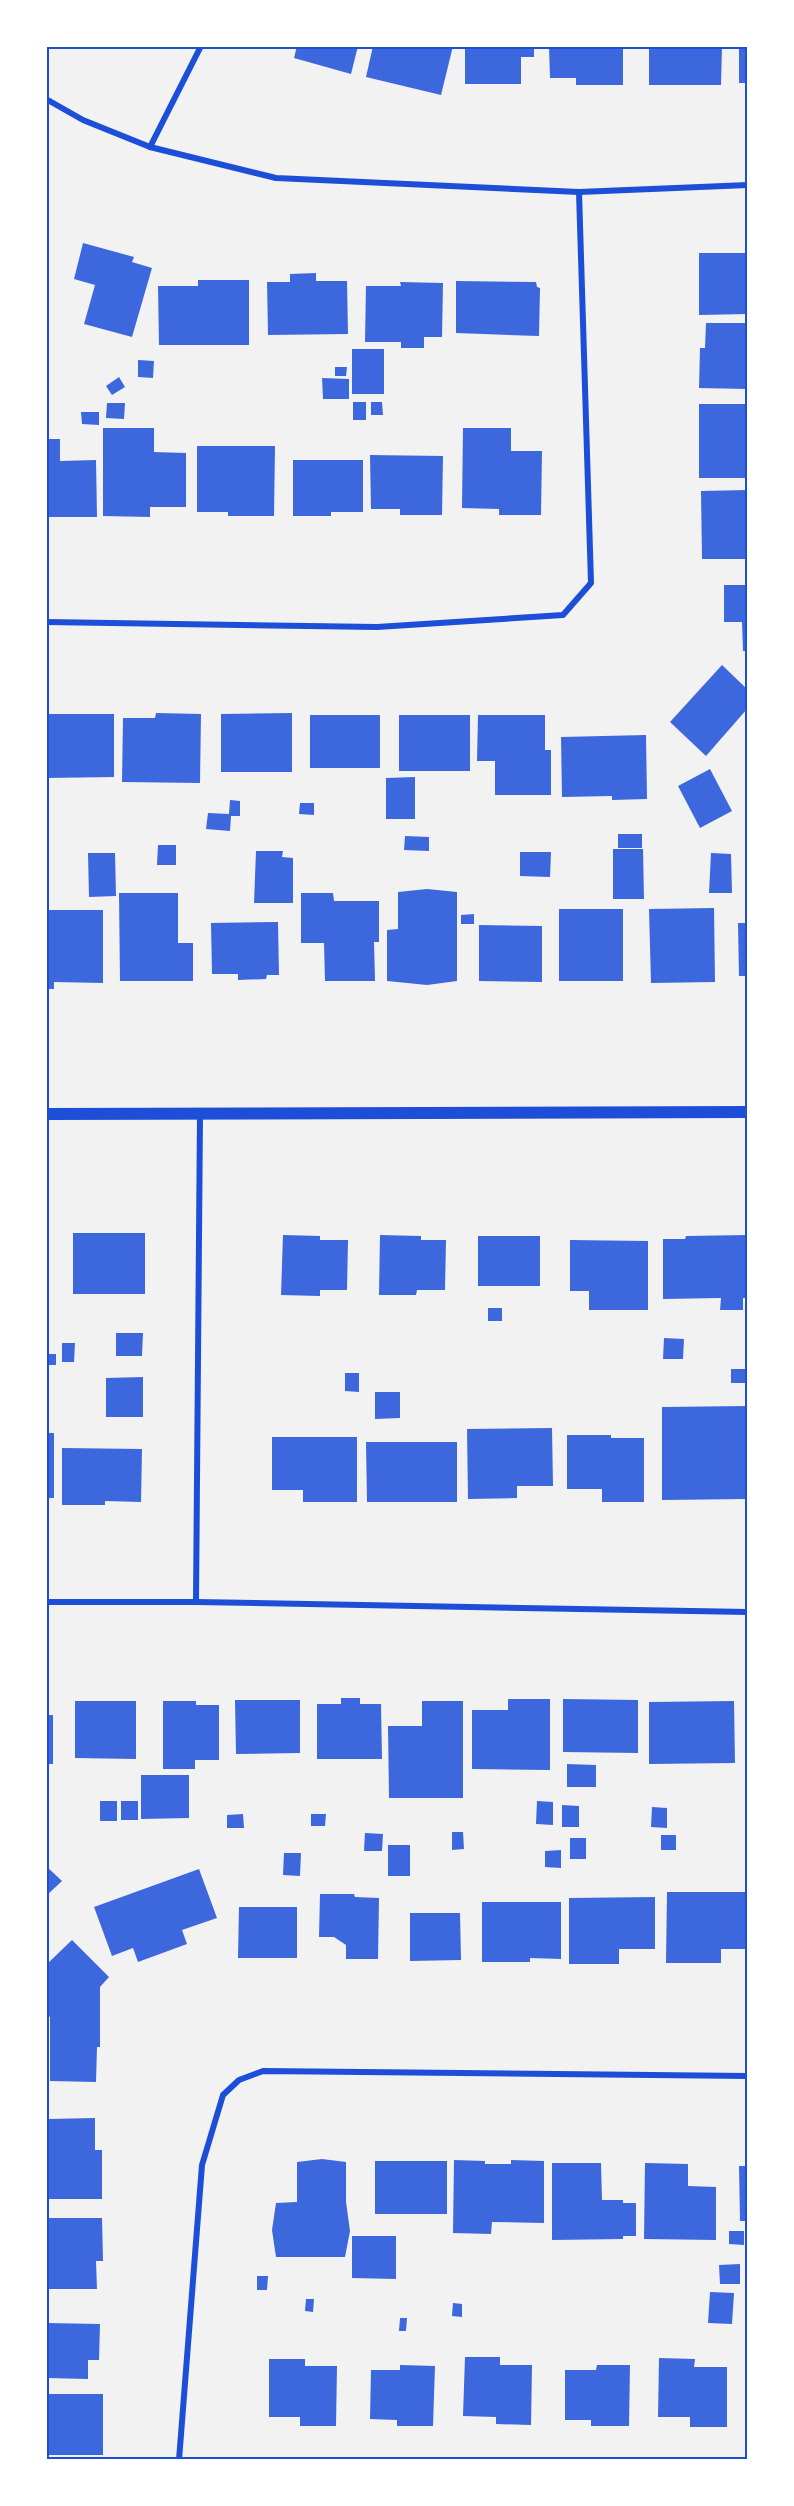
<svg xmlns="http://www.w3.org/2000/svg" width="794" height="2506" font-family="'IBM Plex Serif',serif">
<style>
.building{fill:#3d67dc}
.lines{fill:none;stroke-linecap:round;stroke-linejoin:round}
.minor{stroke:#1d4ed8;stroke-width:6}
.secondary{stroke:#1d4ed8;stroke-width:12}
.neatline{fill:none;stroke:#1d4ed8;stroke-width:2}
</style>
<rect width="100%" height="100%" fill="#f2f2f2"/>
<g class="building">
<path d="M297,46H358L351,74L294,58Z"/>
<path d="M373,46H453L441,95L366,77Z"/>
<path d="M465,46H534V57H521V84H465Z"/>
<path d="M549,46H623V85H576V78H550Z"/>
<path d="M649,46H722L721,85H649Z"/>
<rect x="739" y="46" width="8" height="37"/>
<path d="M83,243L134,257L132,262L152,268L132,337L84,324L95,285L74,279Z"/>
<path d="M699,253H747V314L699,315Z"/>
<path d="M316,273V281H347L348,334L268,335L267,282H290V274Z"/>
<path d="M198,280H249V345H159L158,286H198Z"/>
<path d="M456,281L536,282L537,287L540,288L539,336L456,333Z"/>
<path d="M400,282L443,283L442,337H424V348H401V342H365L366,286H401Z"/>
<path d="M706,323H747V389L699,388L700,348H705Z"/>
<rect x="352" y="349" width="32" height="45"/>
<path d="M138,360L154,361L153,378L138,377Z"/>
<path d="M335,367H347L346,376H335Z"/>
<path d="M119,377L125,387L112,395L106,386Z"/>
<path d="M322,378L349,379V399H323Z"/>
<rect x="353" y="402" width="13" height="18"/>
<path d="M371,402H382L383,415H371Z"/>
<path d="M107,403H125L124,419L106,418Z"/>
<path d="M699,404H746L747,478H699Z"/>
<path d="M81,412H99V425L82,424Z"/>
<path d="M103,428H154V452L186,453V507H150V517L103,516Z"/>
<path d="M463,428H511V451H542L541,515H499V509L462,508Z"/>
<path d="M46,439H60V461L96,460L97,517H46Z"/>
<path d="M197,446H275L274,516H228V512H197Z"/>
<path d="M370,455L443,456L442,515H400V509H371Z"/>
<path d="M293,460H363V512H331V516H293Z"/>
<path d="M747,490V559H702L701,491Z"/>
<path d="M724,585H747V651H743L742,622H724Z"/>
<path d="M722,665L747,689V709L706,756L670,722Z"/>
<path d="M156,713L201,714L200,783L122,782L123,718H155Z"/>
<path d="M292,713V772H221V714Z"/>
<path d="M46,714H114V777L46,778Z"/>
<rect x="310" y="715" width="70" height="53"/>
<rect x="399" y="715" width="71" height="56"/>
<path d="M478,715H545V750H551V795H495V761H477Z"/>
<path d="M646,735L647,799L612,800V796L562,797L561,737Z"/>
<path d="M710,769L732,811L700,828L678,786Z"/>
<path d="M415,777V819H386V778Z"/>
<path d="M230,800L240,801V816H231L230,831L206,829L208,813L229,814Z"/>
<path d="M300,803H314V815L299,814Z"/>
<rect x="618" y="834" width="24" height="14"/>
<path d="M405,836L429,837V851L404,850Z"/>
<path d="M158,845H176V865H157Z"/>
<path d="M613,849H643L644,899H613Z"/>
<path d="M256,851H283L282,857L293,858V903H254Z"/>
<path d="M520,852H551L550,877L520,876Z"/>
<path d="M88,853H115L116,896L89,897Z"/>
<path d="M711,853L731,854L732,893H709Z"/>
<path d="M427,889L457,892V981L427,985L387,981V930L398,929V892Z"/>
<path d="M119,893H178V943H193V981H120Z"/>
<path d="M301,893H333L334,901H379V942H374L375,981H325L324,943H301Z"/>
<path d="M714,908L715,982L651,983L649,909Z"/>
<rect x="559" y="909" width="64" height="72"/>
<path d="M46,910H103V983L54,982V989H46Z"/>
<path d="M474,914V924H461V915Z"/>
<path d="M278,922L279,975H267L266,979L238,980V974H212L211,923Z"/>
<path d="M738,923H747V976H739Z"/>
<path d="M479,925L542,926V982L479,981Z"/>
<rect x="73" y="1233" width="72" height="61"/>
<path d="M283,1235L320,1236V1240H348L347,1290H320V1296L281,1295Z"/>
<path d="M380,1235L421,1236V1240H446L445,1290H417L416,1295H379Z"/>
<path d="M747,1235V1298H743V1310H720L721,1298L663,1299V1239H685L686,1236Z"/>
<rect x="478" y="1236" width="62" height="50"/>
<path d="M570,1240L648,1241V1310H589V1291H570Z"/>
<rect x="488" y="1308" width="14" height="13"/>
<path d="M116,1333H143L142,1356H116Z"/>
<path d="M664,1338L684,1339L683,1359H663Z"/>
<path d="M62,1343H75L74,1362H62Z"/>
<rect x="46" y="1354" width="10" height="11"/>
<rect x="731" y="1369" width="16" height="14"/>
<path d="M345,1373H359V1392L345,1391Z"/>
<path d="M143,1377V1417H106V1378Z"/>
<path d="M375,1392H400V1418L375,1419Z"/>
<path d="M747,1406V1499L662,1500V1407Z"/>
<path d="M552,1428L553,1486H517V1498L468,1499L467,1429Z"/>
<rect x="46" y="1433" width="8" height="65"/>
<path d="M567,1435H611V1438H644V1502H602V1489H567Z"/>
<path d="M272,1437H357V1502H303V1490H272Z"/>
<path d="M366,1442H457V1502H367Z"/>
<path d="M62,1448L142,1449L141,1502L105,1501V1505H62Z"/>
<path d="M341,1698H360V1704H381L382,1759H317V1704H341Z"/>
<path d="M508,1699H550V1770L472,1769V1710H508Z"/>
<path d="M563,1699L638,1700V1753L563,1752Z"/>
<path d="M235,1700H300V1753L236,1754Z"/>
<path d="M75,1701H136V1759L75,1758Z"/>
<path d="M163,1701H196V1705H219V1760H195V1769H163Z"/>
<path d="M422,1701H463V1798H389L388,1726H422Z"/>
<path d="M734,1701L735,1763L649,1764V1702Z"/>
<rect x="46" y="1715" width="7" height="49"/>
<path d="M567,1764L596,1765V1787H567Z"/>
<path d="M141,1775H189V1818L141,1819Z"/>
<rect x="100" y="1801" width="17" height="20"/>
<rect x="121" y="1801" width="17" height="19"/>
<path d="M537,1801L553,1802V1825L536,1824Z"/>
<path d="M562,1805L579,1806V1827H562Z"/>
<path d="M652,1807L667,1808V1828L651,1827Z"/>
<path d="M243,1814L244,1828H227V1815Z"/>
<path d="M311,1814H326L325,1826H311Z"/>
<path d="M452,1832H463L464,1849L452,1850Z"/>
<path d="M365,1833L383,1834L382,1851H364Z"/>
<rect x="661" y="1835" width="15" height="15"/>
<rect x="570" y="1838" width="16" height="21"/>
<rect x="388" y="1845" width="22" height="31"/>
<path d="M561,1850V1868L545,1867V1851Z"/>
<path d="M284,1853H301L300,1876L283,1875Z"/>
<path d="M46,1866L62,1881L46,1896Z"/>
<path d="M199,1869L217,1918L182,1930L187,1944L138,1962L133,1948L112,1956L94,1907Z"/>
<path d="M667,1892H747V1949H721V1963H666Z"/>
<path d="M320,1894H354L355,1897L379,1898L378,1959H346V1945L334,1937H319Z"/>
<path d="M655,1897V1949H619V1964H569V1898Z"/>
<path d="M482,1902H561V1959L530,1958V1962H482Z"/>
<path d="M239,1907H297V1958H238Z"/>
<path d="M410,1913H460L461,1960L410,1961Z"/>
<path d="M72,1940L109,1977L100,1987V2047H97L96,2082L50,2081V2017L46,2014V1965Z"/>
<path d="M95,2118V2150H102V2199H46L48,2119Z"/>
<path d="M322,2159L346,2162V2202L350,2231L345,2257H276L272,2230L276,2203L297,2202V2162Z"/>
<path d="M454,2160L485,2161V2164H511V2160L544,2161V2223L492,2222L491,2234L453,2233Z"/>
<rect x="375" y="2161" width="72" height="53"/>
<path d="M552,2163H601L602,2200H623V2203H636V2236H623V2239L552,2240Z"/>
<path d="M645,2163L688,2164V2186L716,2187V2240L644,2239Z"/>
<path d="M739,2166H747V2221H740Z"/>
<path d="M46,2218H102L103,2261H96L97,2289H46Z"/>
<path d="M729,2231H744V2245L729,2244Z"/>
<path d="M352,2236H396V2279L352,2278Z"/>
<path d="M740,2264V2284H720L719,2265Z"/>
<path d="M257,2276H268L267,2290H257Z"/>
<path d="M710,2292L734,2293L732,2324L708,2323Z"/>
<path d="M306,2299H314L313,2312L305,2311Z"/>
<path d="M453,2303L462,2304V2317L452,2316Z"/>
<path d="M400,2318H407L406,2331H399Z"/>
<path d="M46,2323L100,2324L99,2360H88V2379L46,2378Z"/>
<path d="M465,2357H500V2365H532L531,2425L496,2424V2417L463,2416Z"/>
<path d="M659,2358L695,2359L694,2367H727V2427H690V2417H658Z"/>
<path d="M269,2359H305V2366H337L336,2426H300V2417H269Z"/>
<path d="M400,2365L435,2366L433,2426H397V2420L370,2419L371,2370H400Z"/>
<path d="M597,2365H630L629,2426H591V2420H565V2370H596Z"/>
<rect x="46" y="2394" width="57" height="61"/>
</g>
<g class="lines">
<g class="minor">
<path d="M46,99L83,120L150,147L276,178L579,192L748,185"/>
<path d="M150,147L201,46"/>
<path d="M46,622L377,627L563,615L591,583L579,192"/>
<path d="M46,1602H196L748,1612"/>
<path d="M196,1602L200,1115"/>
<path d="M179,2460L202,2165L223,2095L239,2080L263,2071L748,2076"/>
</g>
<path class="secondary" d="M46,1114L748,1112"/>
</g>
<rect width="794" height="2506" fill="none" stroke="#ffffff" stroke-width="96"/>
<rect x="48" y="48" width="698" height="2410" class="neatline"/>
</svg>
